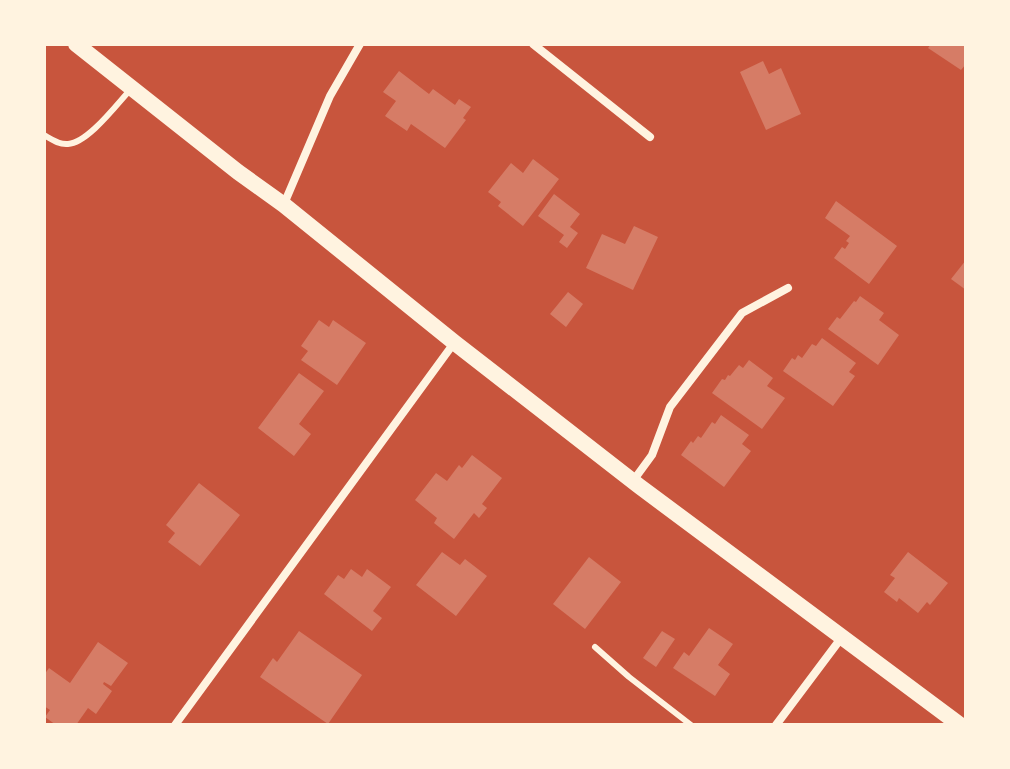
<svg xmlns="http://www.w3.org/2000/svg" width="1010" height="769" font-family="Lora,serif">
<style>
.building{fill:#d67c66}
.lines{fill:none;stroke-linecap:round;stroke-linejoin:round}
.service{stroke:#fff3e0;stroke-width:6}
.minor{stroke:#fff3e0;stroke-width:8}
.secondary{stroke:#fff3e0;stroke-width:16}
</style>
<rect width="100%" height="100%" fill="#c8553d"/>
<g class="building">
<path d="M931,44H966V64L961,70L928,48Z"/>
<path d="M763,61L769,74L781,68L801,114L766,130L740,72Z"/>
<path d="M399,71L429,94L433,89L455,105L459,99L471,107L463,118L466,120L445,148L411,124L407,131L385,116L396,101L383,92Z"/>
<path d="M533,159L559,179L523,226L498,206L501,202L488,192L511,163L523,173Z"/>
<path d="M554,194L580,214L570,227L578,233L567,248L559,242L564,235L538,216Z"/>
<path d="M836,201L897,246L869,284L834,258L842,247L845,249L849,243L846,241L850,236L825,218Z"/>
<path d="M634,226L658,237L633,290L586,268L602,234L625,244Z"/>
<path d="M966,260V290L951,279Z"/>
<path d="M568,292L583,304L566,327L550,314Z"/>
<path d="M860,296L884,313L879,320L899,335L878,365L828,329L837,317L840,319L854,301L856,302Z"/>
<path d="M319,320L329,327L333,320L366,343L337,385L301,360L308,351L301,346Z"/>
<path d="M822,338L856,363L849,372L855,376L833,406L783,371L792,358L795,360L798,355L802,358L812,344L816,346Z"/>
<path d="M749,360L773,378L767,386L785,398L762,429L712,393L722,379L725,380L728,375L730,376L739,365L743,368Z"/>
<path d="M299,373L324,391L299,424L311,434L294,456L258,428Z"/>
<path d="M721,415L749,435L742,444L751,451L724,487L681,455L691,441L693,443L698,436L701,438L712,422L715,424Z"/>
<path d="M472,455L502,478L482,504L487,508L479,518L474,513L454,539L434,523L437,518L415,500L436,473L447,481L459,465L462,468Z"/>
<path d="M199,483L240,515L200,566L168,542L175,533L166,525Z"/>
<path d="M442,552L460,565L465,559L487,576L456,616L416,585Z"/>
<path d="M908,552L948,583L930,605L927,602L918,613L899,598L897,602L884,592L895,578L890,575Z"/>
<path d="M589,557L621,582L585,629L553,604Z"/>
<path d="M351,569L362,577L367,569L391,587L373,611L382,618L372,631L324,594L338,575L344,579Z"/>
<path d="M709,628L733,644L718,665L730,674L715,696L673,668L684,652L689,656Z"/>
<path d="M299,631L362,675L328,724L260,677L273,658L277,662Z"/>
<path d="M662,631L675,639L656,667L643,658Z"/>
<path d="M98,642L128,663L111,686L104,682L103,684L112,691L96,714L88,708L76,725H56L45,717L50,710L44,706V675L49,668L70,683Z"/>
</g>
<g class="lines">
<g class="service">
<path d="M44,135C51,139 59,145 68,144C88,143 117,104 131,89"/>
<path d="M595,647L629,677L691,725"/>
</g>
<g class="minor">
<path d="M533,44L650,137"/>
<path d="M284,204L330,96L360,44"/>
<path d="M633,481L652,455L670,407L742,313L788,288"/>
<path d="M175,725L454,343"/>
<path d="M776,725L842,637"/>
</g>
<path class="secondary" d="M76,44L238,172L284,205L455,343L639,486L960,725"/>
</g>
<rect width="1010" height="769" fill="none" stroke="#fff3e0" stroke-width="92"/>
</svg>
